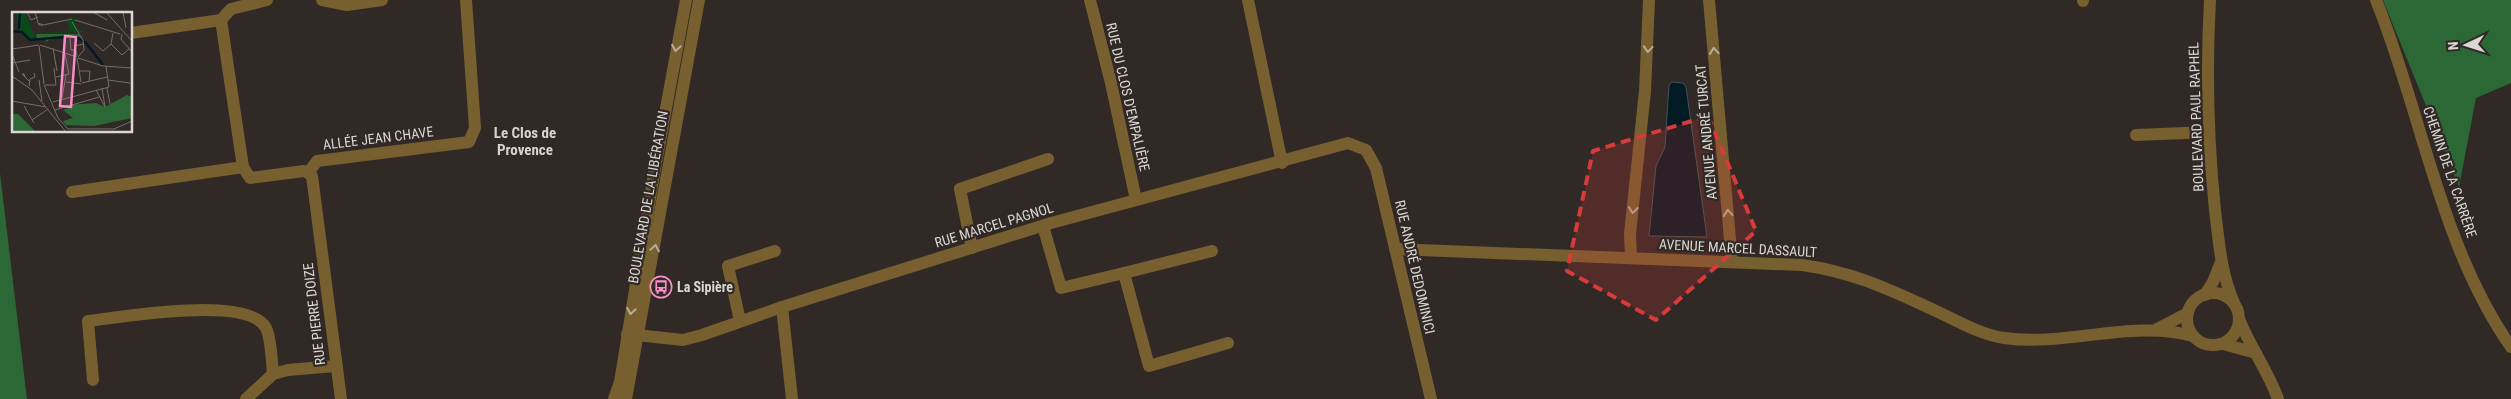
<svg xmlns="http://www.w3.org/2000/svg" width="2511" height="399" font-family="'Roboto Condensed',sans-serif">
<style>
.forest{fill:#2c6835}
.water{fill:#001b23;stroke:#425358}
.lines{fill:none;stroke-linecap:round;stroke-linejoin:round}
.minor{stroke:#775f2f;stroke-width:12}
.oneway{stroke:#b8ad9a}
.marked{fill:#d63a39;fill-opacity:0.2;stroke:#d63a39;stroke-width:4;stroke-dasharray:10 6;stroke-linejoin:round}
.labels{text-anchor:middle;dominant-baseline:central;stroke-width:4.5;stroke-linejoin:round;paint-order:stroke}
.street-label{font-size:14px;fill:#dbd7d4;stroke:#302925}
.poi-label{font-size:14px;font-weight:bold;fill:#dbd7d4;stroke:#302925;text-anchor:start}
.neighbourhood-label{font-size:15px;font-weight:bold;fill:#dad1cc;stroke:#302925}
.inset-river{fill:none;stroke:#001b23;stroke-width:2.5}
.inset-road{fill:none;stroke:#746f6b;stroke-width:1}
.view{fill:#fa8fc7;fill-opacity:0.15;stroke:#fa8fc7;stroke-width:2.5}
.inset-edge{fill:none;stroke:#dbd7d4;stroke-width:2.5}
</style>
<rect width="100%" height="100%" fill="#302925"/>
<g class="forest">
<path d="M2383,0H2511V83L2476,98L2459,187Z"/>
<path d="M0,173L27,399H0Z"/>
</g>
<path class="water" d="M1672,82L1683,83L1686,87L1707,237L1649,236L1656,166L1665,147L1669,85Z"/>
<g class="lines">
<g class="minor">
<path d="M322,0L347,5L382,0"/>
<path d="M1090,0L1111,83L1136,200"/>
<path d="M1248,0L1282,163"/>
<path d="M1709,0L1732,262"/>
<path d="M2083,0V1"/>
<path d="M2210,0C2206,70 2208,141 2215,210C2219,243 2221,273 2234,303"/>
<path d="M2376,0C2422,113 2440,246 2511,347"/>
<path d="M221,20L243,167"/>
<path d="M131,33L221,20L231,9L267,0"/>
<path d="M2136,135L2209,132"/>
<path d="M308,173L312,176L341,399"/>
<path d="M72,192L243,167L250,178L304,171L308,173L317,161L469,142L475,128L466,0"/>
<path d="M1043,226L1061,288L1124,273L1149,366L1228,343"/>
<path d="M972,248L960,189L1048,159"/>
<path d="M1395,249L1802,265C1853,272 1888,289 1934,310C1957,321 1979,334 2004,338C2067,347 2131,319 2193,336"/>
<path d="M1631,257L1630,234L1645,91L1649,0"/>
<path d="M1124,273L1212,251"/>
<circle cx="2213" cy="319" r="26"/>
<path d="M2205,295L2213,282L2221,262"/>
<path d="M782,307L792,399"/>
<path d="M2239,319C2250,347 2268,371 2278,399"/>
<path d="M740,321L728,266L775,251"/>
<path d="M2157,329L2188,313"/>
<path d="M627,334L683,340L702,335L782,307L1051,223L1348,143L1366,150L1376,168L1431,399"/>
<path d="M2223,344L2256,353"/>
<path d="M93,380L88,321C121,317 249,295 266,328C271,338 272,362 273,374"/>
<path d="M246,399L273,374L288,370L335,366"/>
<path d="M614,399L620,382L655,168L686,0"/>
<path d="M626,399L699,0"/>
</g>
</g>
<defs><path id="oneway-chevron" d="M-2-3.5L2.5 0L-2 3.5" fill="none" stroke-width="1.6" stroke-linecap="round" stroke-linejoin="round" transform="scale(1.25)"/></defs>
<g class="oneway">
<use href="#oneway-chevron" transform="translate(676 48) rotate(100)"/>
<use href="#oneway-chevron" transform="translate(1648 49) rotate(94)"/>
<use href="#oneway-chevron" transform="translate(1714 51) rotate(-95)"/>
<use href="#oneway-chevron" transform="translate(1633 210) rotate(96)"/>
<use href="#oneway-chevron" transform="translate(1728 213) rotate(-95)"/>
<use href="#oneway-chevron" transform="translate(655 248) rotate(-80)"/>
<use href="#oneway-chevron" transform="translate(631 311) rotate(99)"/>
</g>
<path class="marked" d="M1708,116L1756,231L1656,320L1567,271L1593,151Z"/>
<defs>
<g id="bus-ring" transform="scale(1.125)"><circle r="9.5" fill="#302925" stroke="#fa8fc7" stroke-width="1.5"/><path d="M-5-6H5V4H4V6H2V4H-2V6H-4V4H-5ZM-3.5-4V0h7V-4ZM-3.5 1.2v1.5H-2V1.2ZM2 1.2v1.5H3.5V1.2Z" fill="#fa8fc7"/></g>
</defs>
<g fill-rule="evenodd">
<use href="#bus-ring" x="661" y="287"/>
</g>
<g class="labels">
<g class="street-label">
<text transform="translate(1128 97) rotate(77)">RUE DU CLOS D'EMPALIÈRE</text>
<text transform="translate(2196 117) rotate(-92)">BOULEVARD PAUL RAPHEL</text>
<text transform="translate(1706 132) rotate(-95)">AVENUE ANDRÉ TURCAT</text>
<text transform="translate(378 138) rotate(-7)">ALLÉE JEAN CHAVE</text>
<text transform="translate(2450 172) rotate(71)">CHEMIN DE LA CARRÈRE</text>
<text transform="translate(648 197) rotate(-80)">BOULEVARD DE LA LIBÉRATION</text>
<text transform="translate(994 225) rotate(-17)">RUE MARCEL PAGNOL</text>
<text transform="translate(1738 248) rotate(3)">AVENUE MARCEL DASSAULT</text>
<text transform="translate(1415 267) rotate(77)">RUE ANDRÉ DEDOMINICI</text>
<text transform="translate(314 314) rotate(-97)">RUE PIERRE DOIZE</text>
</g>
<g class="poi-label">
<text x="677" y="287">La Sipière</text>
</g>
<g class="neighbourhood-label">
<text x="525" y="133">Le Clos de<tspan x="525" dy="17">Provence</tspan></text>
</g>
</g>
<g transform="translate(12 12)">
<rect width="120" height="120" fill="#302925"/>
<path d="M4,0H13L23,24L19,28L6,18ZM63,5L64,16L73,20L30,21L58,19L55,9Z" fill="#0a4919"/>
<path d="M24,22H67L71,29L63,24L41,25L40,30V26L34,30V27H25ZM115,83L120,85V106L82,114L54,113L51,109L61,106L51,98L57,96L54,93L84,91L93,95ZM0,102H6L24,120H0Z" fill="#2c6835"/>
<path class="inset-river" d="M7,17L8,1M0,19L10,20L18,28L63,24L74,31L91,53"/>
<path class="inset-road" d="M15,0L19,8L26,5M23,0L26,11L31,13H27L26,11M81,0L95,8M94,0L120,29M111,0L114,16M63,8L108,22M60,10L71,28L72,38L66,45M31,13L60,7M110,22L109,27L120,40M58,26L59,38H63M82,31L91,39L99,32L101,21M99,32L110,43L117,37M28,33L65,45M27,34L32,72M41,36L45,59M0,37L27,33M0,42L7,60M65,44L63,34L71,32M65,46L69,70M66,46L91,54L120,56M0,51L18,48M67,59H78L77,70M0,64L20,78L54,120M13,65L12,62H10L17,69M44,65L57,62L53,42M27,68L30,89M96,68L118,71M54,70L69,72M70,71L95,65M32,73L46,106L56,117H102L120,109M33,73H44L42,56M17,74L18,67L23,65L22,61M90,76L93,95M95,76L98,92M84,78L93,95M50,86L54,63M0,89L34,95M41,90L97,75L94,54M12,94L22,111M43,98L87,85M20,108L36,97"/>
<path class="view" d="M53,24L64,25L59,95L48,94Z"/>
<rect width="120" height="120" class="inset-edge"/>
</g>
<g transform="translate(2466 45) rotate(266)" stroke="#302925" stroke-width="4" paint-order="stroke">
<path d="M0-4L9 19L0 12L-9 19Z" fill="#dbd7d4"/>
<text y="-8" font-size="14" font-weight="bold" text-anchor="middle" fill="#dbd7d4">N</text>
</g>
</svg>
